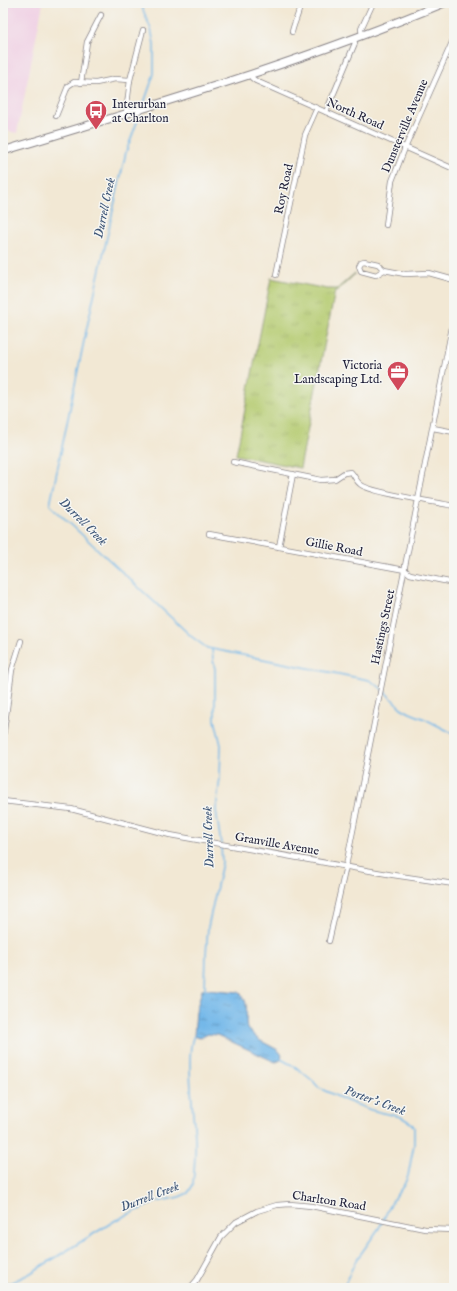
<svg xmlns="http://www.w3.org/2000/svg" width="457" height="1291" font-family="'IM FELL English',serif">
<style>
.built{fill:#f0d0e4}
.grass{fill:url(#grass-tufts);stroke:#6b7654}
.water{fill:url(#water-ripples);stroke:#4a6d92}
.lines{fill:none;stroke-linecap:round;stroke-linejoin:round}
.stream{stroke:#73b8e9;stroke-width:1.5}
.minor-casing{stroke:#8a8588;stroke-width:6}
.secondary-casing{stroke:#8a8588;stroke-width:9}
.minor{stroke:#fff;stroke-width:4.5}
.secondary{stroke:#fff;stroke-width:7}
.labels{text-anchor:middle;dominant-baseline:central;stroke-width:3;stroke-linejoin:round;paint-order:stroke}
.poi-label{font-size:12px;fill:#22223b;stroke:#f6f6f2;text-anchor:start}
.street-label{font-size:12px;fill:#22223b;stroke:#f6f6f2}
.water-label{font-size:13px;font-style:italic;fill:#3e5678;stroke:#f6f6f2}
</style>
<defs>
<pattern id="grass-tufts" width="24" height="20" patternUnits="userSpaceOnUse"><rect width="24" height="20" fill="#b4ca6e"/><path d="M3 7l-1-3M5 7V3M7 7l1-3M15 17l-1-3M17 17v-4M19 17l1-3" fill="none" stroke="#9aad60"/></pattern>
<pattern id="water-ripples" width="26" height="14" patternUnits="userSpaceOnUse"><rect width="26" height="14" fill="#73b8e9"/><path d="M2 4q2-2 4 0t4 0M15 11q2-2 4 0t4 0" fill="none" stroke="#5e95be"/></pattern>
</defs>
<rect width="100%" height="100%" fill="#f6f6f2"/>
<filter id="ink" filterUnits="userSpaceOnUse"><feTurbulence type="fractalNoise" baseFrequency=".025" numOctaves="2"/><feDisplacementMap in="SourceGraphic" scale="8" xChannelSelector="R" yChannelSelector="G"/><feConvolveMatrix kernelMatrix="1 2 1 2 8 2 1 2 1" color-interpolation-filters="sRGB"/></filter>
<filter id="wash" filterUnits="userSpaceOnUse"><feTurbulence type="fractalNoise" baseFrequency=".012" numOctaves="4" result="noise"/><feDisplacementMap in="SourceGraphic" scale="16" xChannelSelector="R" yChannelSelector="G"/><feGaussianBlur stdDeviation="0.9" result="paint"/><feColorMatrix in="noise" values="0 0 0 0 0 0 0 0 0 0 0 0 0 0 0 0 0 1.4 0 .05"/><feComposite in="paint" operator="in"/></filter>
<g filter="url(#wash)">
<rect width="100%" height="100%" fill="#f2e8d4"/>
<path class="built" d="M3,3H43L17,133L3,130Z"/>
<path class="grass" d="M354,274H355L337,291H335L300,468L236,455L271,278L327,289H337Z"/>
<path class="water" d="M207,989L239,992C251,1002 244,1016 247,1029L259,1040L278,1050L282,1055L281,1060L276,1062L271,1060L217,1035L208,1034L200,1038L194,1036L196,1011L202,990Z"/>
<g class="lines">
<g class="stream">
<path d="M142,3L143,10L151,29L154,44V74L143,106"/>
<path d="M141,111L126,152L122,170L85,336L50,505L192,637L207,648L369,680L381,688L401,708L410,713L425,719L454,734"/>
<path d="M205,990L206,955L208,927L222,863L221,844L216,810L220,778L221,745L215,720V669L213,660L212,649"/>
<path d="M281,1059L297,1068L313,1081L319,1088L347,1101L371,1110L401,1117L411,1123L414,1127V1144L408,1176L404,1185L393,1200L379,1228L355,1262L343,1288"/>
<path d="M3,1283H10L29,1274L116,1220L156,1202L179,1197L188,1193L193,1185C194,1170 196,1153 195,1138C194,1118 185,1051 194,1036"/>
</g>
</g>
</g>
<g filter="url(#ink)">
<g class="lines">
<g class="minor-casing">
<g id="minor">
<path d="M292,32C294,22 300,13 300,3"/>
<path d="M362,35L361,29L373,3"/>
<path d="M251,74L252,78L256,81L454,169"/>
<path d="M81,83L87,42L101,15"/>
<path d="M326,112L355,43L353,39"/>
<path d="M126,113L130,80L143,30"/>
<path d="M56,116L68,86L74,82L96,83L115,79L130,80"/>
<path d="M386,225L392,181L405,148L454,38"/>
<path d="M384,270L376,275L361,271L359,266L361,262L364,261L378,264L384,270L405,274L429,273L454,280"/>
<path d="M276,275L305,135L317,108"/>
<path d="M446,358L454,359"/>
<path d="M433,428L454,432"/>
<path d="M233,462L321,480L335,479L344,473L351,472C355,476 356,481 360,484C369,493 438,502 454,506"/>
<path d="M209,534L405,570L410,574L454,583"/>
<path d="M279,547L293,474"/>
<path d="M452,636L454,623"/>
<path d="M3,738L12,670L21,641"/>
<path d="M3,801L71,809L170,835L393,875L454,884"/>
<path d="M329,941L346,866L454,317"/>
<path d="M190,1288L197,1280L221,1237L236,1222L257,1211L277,1205L290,1204L311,1206L425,1229L454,1230"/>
</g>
</g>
<g class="secondary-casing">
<path id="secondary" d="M3,151C151,106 301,63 444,3"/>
</g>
<use href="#minor" class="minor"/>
<use href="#secondary" class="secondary"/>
</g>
</g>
<defs>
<g id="bus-pin" transform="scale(1.15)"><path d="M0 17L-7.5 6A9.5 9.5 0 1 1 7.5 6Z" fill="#d1495b" stroke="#f6f6f2"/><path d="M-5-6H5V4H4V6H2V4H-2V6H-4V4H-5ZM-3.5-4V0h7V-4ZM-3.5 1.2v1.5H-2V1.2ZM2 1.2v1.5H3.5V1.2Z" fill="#fff"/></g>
<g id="office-pin" transform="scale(1.15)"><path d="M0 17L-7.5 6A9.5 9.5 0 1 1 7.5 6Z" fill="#d1495b" stroke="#f6f6f2"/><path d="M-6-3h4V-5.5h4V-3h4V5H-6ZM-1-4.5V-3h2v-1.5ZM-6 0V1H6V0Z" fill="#fff"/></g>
</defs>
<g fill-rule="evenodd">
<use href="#bus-pin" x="96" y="111"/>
<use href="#office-pin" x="398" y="372"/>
</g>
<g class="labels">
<g class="poi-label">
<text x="112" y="104">Interurban<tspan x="112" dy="14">at Charlton</tspan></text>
<text x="382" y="365" text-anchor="end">Victoria<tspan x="382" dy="14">Landscaping Ltd.</tspan></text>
</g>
<g class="street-label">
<text transform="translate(355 114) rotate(24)">North Road</text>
<text transform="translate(405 126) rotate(-67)">Dunsterville Avenue</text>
<text transform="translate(284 189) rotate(-78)">Roy Road</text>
<text transform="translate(334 547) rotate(11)">Gillie Road</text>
<text transform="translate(383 627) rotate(-78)">Hastings Street</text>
<text transform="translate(277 844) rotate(10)">Granville Avenue</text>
<text transform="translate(329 1201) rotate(9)">Charlton Road</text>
</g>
<g class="water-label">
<text transform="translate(105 208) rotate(-78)">Durrell Creek</text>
<text transform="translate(83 522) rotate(45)">Durrell Creek</text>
<text transform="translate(209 837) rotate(-92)">Durrell Creek</text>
<text transform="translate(375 1101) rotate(20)">Porter's Creek</text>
<text transform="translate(150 1197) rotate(-21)">Durrell Creek</text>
</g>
</g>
<rect width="457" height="1291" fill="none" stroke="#f6f6f2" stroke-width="16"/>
</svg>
